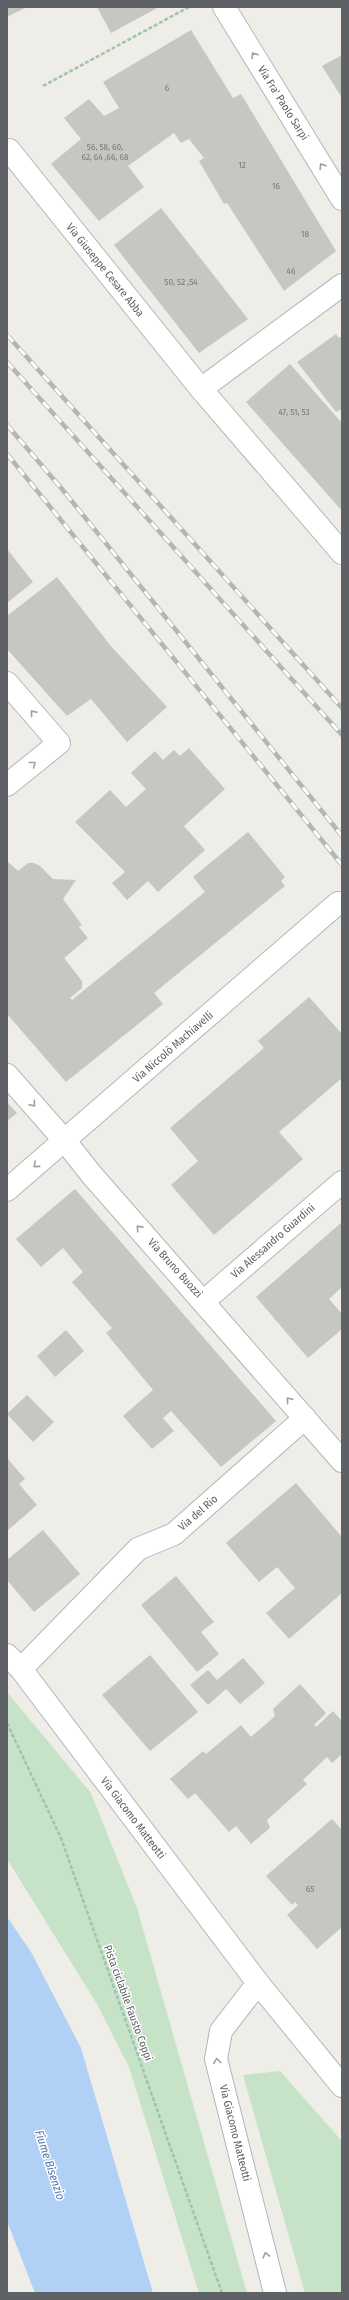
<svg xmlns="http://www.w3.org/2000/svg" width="349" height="2300" font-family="'Fira Sans Condensed',sans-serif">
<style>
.green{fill:#c6e3c8}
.water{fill:#b0d1f5}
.building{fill:#c7c7c1}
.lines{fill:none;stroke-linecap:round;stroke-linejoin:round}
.street-casing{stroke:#b4b6ba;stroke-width:24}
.secondary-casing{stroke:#b3b5b9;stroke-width:24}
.path{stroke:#a0c3ad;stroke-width:2.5;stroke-dasharray:4 2;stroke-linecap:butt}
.street{stroke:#fff;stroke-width:22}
.secondary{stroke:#fff;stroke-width:22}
.rail-casing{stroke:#b4b5b5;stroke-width:4.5}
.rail{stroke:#fff;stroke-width:3;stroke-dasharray:9;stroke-linecap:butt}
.oneway{stroke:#9ea0a3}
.labels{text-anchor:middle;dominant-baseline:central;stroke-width:3;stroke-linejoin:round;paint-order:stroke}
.number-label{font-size:9px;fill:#787a7c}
.street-label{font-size:11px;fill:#5e6165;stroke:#fff}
.water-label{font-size:12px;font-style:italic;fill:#5277af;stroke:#fff}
</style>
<rect width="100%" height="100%" fill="#eeede7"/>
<g class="green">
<path d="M7,1692L91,1793L137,1908L247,2293H199L129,2067L97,2004L7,1859Z"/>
<path d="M280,2071L342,2141V2293H305L243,2075Z"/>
</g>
<path class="water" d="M7,1917L31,1952L81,2048L153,2293H35L33,2288L7,2221Z"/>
<g class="building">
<path d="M7,7H27L7,17Z"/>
<path d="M97,7H159L111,33Z"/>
<path d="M191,30L233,98L241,94L336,251L284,291L227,203L224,204L199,161L204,158L189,139L181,143L174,133L128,166L144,187L99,221L51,164L81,139L64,118L89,99L104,116L119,108L103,82Z"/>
<path d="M342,55V98L322,66Z"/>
<path d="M161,208L248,319L199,353L114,245Z"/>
<path d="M336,334L339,338L342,336V409L336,412L297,362Z"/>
<path d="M290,364L342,423V511L246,402Z"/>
<path d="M7,549L33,582L7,603Z"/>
<path d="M57,577L110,645L167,707L127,742L91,699L67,716L7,649V616Z"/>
<path d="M189,748L225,789L184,826L205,850L158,892L148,881L127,900L112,883L125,872L75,822L110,790L126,807L146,789L131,773L155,751L163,760L174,750L180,756Z"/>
<path d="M248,832L285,877L281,881L285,886L154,993L163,1004L66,1082L7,1014V861L18,871L28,863H34L40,866L53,879L76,880L63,899L82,925L79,927L88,938L64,958L82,981V988L70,998L72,1000L205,892L193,877Z"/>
<path d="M309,997L342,1034V1078L279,1132L303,1159L214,1235L171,1185L198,1161L170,1128L264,1048L258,1041Z"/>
<path d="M7,1102L17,1113L7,1121Z"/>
<path d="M75,1189L276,1421L221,1467L171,1411L163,1418L174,1431L152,1449L123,1416L153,1390L106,1333L112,1328L72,1282L83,1272L63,1248L41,1267L16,1239Z"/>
<path d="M342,1222V1287L329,1299L342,1314V1329L308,1358L256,1297Z"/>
<path d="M66,1330L84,1351L55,1377L37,1356Z"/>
<path d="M27,1395L54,1422L33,1442L7,1414Z"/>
<path d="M7,1458L25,1479L19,1484L37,1505L7,1531Z"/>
<path d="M296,1483L342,1537V1593L289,1639L266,1613L295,1588L277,1567L259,1582L226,1543Z"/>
<path d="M43,1530L80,1574L34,1612L7,1580V1560Z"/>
<path d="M176,1576L214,1622L201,1632L219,1654L197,1672L141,1605Z"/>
<path d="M150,1655L198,1712L150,1751L102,1695Z"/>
<path d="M243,1658L265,1683L240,1704L226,1689L208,1705L190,1685L208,1670L217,1680Z"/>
<path d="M300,1684L326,1713L314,1725L316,1727L333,1711L342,1721V1754L332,1763L327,1757L303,1780L307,1784L267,1820L270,1828L251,1844L236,1826L229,1832L195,1793L188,1799L170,1779L203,1751L206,1754L241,1725L251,1737L275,1716L273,1709Z"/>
<path d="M332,1819L342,1830V1927L317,1949L287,1915L298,1905L295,1902L292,1905L266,1876Z"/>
</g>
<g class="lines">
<g class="street-casing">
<g id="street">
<path d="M224,7L342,199"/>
<path d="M9,150L201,389L342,553"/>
<path d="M201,389L342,285"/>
<path d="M7,683L59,743L7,785"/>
<path d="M7,1075L65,1141"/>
<path d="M204,1301L342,1182"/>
<path d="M21,1669L138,1549L174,1534L305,1418"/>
</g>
</g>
<g class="secondary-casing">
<g id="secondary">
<path d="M65,1141L91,1174L342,1461"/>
<path d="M7,1190L338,903"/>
<path d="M7,1655L21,1669L258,1983L342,2086"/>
<path d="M258,1983L221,2031L216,2059L275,2293"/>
</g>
</g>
<g class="path">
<path d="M43,86L189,7"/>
<path d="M7,1723L61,1838L222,2293"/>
</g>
<use href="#street" class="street"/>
<use href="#secondary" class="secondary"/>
<g class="rail-casing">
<g id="rail">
<path d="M7,335L342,708"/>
<path d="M7,362L342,735"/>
<path d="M7,425L62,489L342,836"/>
<path d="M7,454L342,865"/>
</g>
</g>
<use href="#rail" class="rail"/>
</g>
<defs><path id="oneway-chevron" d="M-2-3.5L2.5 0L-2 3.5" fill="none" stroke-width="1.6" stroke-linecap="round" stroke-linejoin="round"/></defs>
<g class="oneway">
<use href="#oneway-chevron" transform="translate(254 55) rotate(-122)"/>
<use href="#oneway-chevron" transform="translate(322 166) rotate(-122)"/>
<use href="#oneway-chevron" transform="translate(33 713) rotate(-131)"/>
<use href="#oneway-chevron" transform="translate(33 764) rotate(-39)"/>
<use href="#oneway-chevron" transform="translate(33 1104) rotate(49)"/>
<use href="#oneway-chevron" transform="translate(36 1165) rotate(139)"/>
<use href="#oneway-chevron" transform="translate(139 1228) rotate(-132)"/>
<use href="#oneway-chevron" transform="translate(289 1400) rotate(-131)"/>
<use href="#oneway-chevron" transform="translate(217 2061) rotate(-97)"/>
<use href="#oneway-chevron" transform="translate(266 2255) rotate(-104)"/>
</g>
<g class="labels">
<g class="number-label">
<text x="167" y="88">6</text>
<text x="105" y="147">56, 58, 60,<tspan x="105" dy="10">62, 64 ,66, 68</tspan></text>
<text x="242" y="165">12</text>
<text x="276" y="186">16</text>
<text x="305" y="234">18</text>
<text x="291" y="271">46</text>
<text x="181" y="282">50, 52 ,54</text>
<text x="294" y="412">47, 51, 53</text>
<text x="310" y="1889">65</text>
</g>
<g class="street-label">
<text transform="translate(283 103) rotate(58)">Via Fra' Paolo Sarpi</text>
<text transform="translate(105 270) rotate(51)">Via Giuseppe Cesare Abba</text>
<text transform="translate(173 1047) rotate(-41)">Via Niccolò Machiavelli</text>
<text transform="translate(273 1241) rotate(-41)">Via Alessandro Guardini</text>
<text transform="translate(175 1268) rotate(48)">Via Bruno Buozzi</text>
<text transform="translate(198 1513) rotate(-41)">Via del Rio</text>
<text transform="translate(133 1818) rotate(53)">Via Giacomo Matteotti</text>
<text transform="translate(128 2003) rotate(70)">Pista ciclabile Fausto Coppi</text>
<text transform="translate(235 2133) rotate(76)">Via Giacomo Matteotti</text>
</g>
<g class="water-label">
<text transform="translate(50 2165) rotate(72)">Fiume Bisenzio</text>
</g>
</g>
<rect width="349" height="2300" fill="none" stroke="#5e6165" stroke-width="16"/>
</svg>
